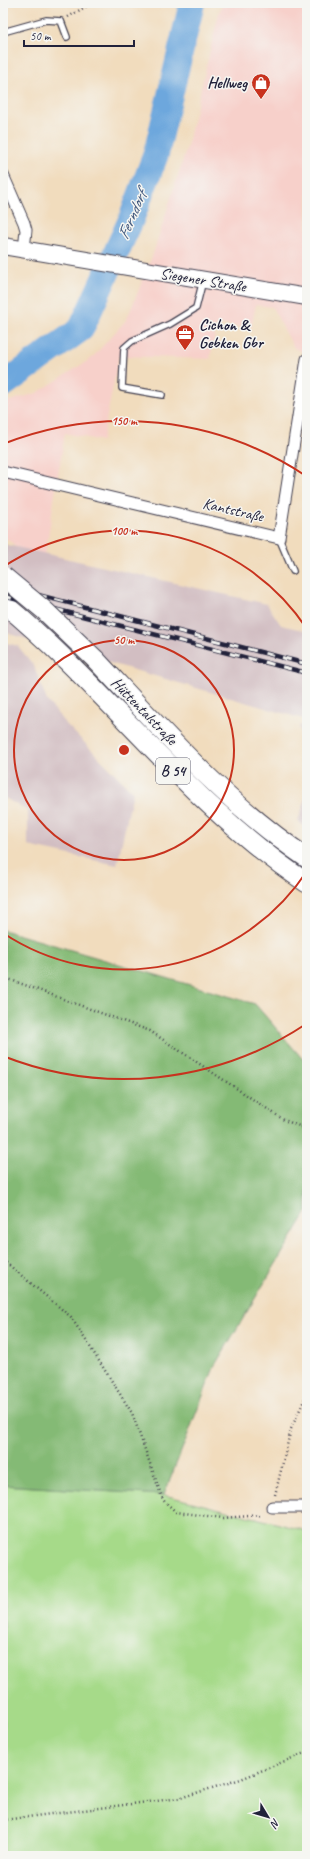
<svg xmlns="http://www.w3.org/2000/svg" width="310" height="1859" font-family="Caveat,sans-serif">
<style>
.built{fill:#f7d0ca}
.industrial{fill:#d2bec2}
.green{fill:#a6da89;stroke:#647e62}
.forest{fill:#84ba75;stroke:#536e58}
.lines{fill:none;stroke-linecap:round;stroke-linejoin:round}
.river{stroke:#6da7dd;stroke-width:26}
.service-casing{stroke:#413e4e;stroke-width:8}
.minor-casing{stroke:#413e4e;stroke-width:13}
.secondary-casing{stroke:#413e4e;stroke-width:18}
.trunk-casing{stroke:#413e4e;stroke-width:21}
.path{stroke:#413e4e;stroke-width:2.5;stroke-dasharray:1 3;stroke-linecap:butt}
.service{stroke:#fff;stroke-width:5.5}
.minor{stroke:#fff;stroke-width:11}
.secondary{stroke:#fff;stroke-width:16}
.trunk{stroke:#fff;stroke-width:19}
.rail-casing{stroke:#22223b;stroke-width:4.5}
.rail{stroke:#f6f6f2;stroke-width:3;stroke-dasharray:9;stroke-linecap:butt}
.trunk-bridge-casing{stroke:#413e4e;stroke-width:21;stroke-linecap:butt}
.trunk-bridge{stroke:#fff;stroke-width:19}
.ring{fill:none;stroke:#c8321e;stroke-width:2}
.labels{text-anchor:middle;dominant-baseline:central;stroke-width:3;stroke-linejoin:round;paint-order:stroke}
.shield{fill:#f6f6f2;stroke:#626272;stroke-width:1}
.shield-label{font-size:15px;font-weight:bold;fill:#22223b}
.poi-label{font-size:16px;font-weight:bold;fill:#22223b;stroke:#f6f6f2;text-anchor:end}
.street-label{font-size:16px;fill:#22223b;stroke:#f6f6f2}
.water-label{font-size:17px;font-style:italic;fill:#40577c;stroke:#f6f6f2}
.centre{fill:#c8321e;stroke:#f6f6f2;stroke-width:2}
.ring-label{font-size:12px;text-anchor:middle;font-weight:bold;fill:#c8321e;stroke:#f6f6f2;stroke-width:3;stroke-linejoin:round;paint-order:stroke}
</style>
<rect width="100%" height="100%" fill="#f6f6f2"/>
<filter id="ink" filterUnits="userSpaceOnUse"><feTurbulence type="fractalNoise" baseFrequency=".025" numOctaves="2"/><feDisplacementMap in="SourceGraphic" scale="8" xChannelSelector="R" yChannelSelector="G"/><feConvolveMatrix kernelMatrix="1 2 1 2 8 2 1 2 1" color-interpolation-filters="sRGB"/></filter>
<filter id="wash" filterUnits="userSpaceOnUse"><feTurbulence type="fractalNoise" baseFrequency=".012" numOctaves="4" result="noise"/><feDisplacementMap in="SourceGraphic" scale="16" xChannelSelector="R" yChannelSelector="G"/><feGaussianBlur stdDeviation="0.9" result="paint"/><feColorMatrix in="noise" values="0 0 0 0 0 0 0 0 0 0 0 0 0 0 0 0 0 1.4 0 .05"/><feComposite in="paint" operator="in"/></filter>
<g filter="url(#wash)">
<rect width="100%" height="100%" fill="#f1dcbd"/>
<path class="built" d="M223,3H307V354L294,348L272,307L256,305L251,328L217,324L210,359L119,356L102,441L65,433L45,555L20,549L3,536V403L37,393L92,358L127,319L153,254L187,147L219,13Z"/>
<g class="industrial">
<path d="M3,544L267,604L281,625L307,631V720L3,632Z"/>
<path d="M3,642L18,646L34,666L47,701L66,724L133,792L117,865L28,846V811L3,797Z"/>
<path d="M299,725L307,728V780Z"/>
<path d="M307,795V829L298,821Z"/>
</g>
<path class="green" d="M3,1485L164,1495L307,1531V1856H3Z"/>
<path class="forest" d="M3,930L255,1004L307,1064V1212L215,1365L164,1495L3,1485Z"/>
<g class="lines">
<path class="river" d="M3,385L81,329L130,222L156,154L192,3"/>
</g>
</g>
<g filter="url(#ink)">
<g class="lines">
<g class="service-casing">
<g id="service">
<path d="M3,32L46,20L61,21L67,37"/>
<path d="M162,395L122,388L124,348L132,341L170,324L196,308L203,280"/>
<path d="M279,538L293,571"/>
</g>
</g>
<g class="minor-casing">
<g id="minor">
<path d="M3,175L24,223L26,230L24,250"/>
<path d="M3,472L279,538L307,359"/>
<path d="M272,1507H307"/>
</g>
</g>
<g class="secondary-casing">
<path id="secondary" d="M3,246L307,297"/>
</g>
<g class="trunk-casing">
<g id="trunk">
<path d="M3,603C110,691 190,806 307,883"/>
<path d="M95,659C161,729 226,804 307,858"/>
</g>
</g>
<g class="path">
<path d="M68,17L92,3"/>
<path d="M3,977L150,1031L284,1120L307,1129"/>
<path d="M3,1260L71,1317L132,1413L163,1500L176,1512L223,1518L262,1515"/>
<path d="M275,1495L291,1429L307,1394"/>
<path d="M3,1820L180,1798L241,1779L307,1752"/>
</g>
<use href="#service" class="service"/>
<use href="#minor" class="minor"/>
<use href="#secondary" class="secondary"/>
<use href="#trunk" class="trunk"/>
<g class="rail-casing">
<g id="rail">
<path d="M3,586L307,664"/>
<path d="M3,596L307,673"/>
</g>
</g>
<use href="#rail" class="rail"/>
<g class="trunk-bridge-casing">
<path id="trunk-bridge" d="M3,576L44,610L95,659"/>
</g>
<use href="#trunk-bridge" class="trunk-bridge"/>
</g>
</g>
<g class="ring">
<circle cx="124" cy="750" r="110"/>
<path d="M307 871A219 219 0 0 1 3 933M3 567A219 219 0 0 1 307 629"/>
<path d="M306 1024A329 329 0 0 1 3 1056M3 444A329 329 0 0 1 306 476"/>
</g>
<defs>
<g id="shop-pin" transform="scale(1)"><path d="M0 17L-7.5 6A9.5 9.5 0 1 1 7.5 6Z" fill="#c8321e" stroke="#f6f6f2"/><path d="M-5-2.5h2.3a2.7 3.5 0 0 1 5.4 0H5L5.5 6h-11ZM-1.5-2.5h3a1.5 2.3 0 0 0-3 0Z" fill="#fff"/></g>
<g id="office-pin" transform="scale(1)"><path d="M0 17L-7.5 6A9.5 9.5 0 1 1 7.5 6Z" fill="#c8321e" stroke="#f6f6f2"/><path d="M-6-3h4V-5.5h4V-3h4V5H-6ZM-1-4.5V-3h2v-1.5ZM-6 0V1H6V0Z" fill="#fff"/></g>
</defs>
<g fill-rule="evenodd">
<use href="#shop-pin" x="261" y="83"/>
<use href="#office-pin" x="185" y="334"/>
</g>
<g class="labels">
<rect class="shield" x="156" y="758" width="34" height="26" rx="3"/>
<g class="shield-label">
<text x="173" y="771">B 54</text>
</g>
<g class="poi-label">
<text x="247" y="83">Hellweg</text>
<text x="199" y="325" text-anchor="start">Cichon &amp;<tspan x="199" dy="18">Gebken Gbr</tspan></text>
</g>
<g class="street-label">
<text transform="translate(203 280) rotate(9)">Siegener Straße</text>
<text transform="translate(233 510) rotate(13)">Kantstraße</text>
<text transform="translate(144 711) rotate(46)">Hüttentalstraße</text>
</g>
<g class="water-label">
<text transform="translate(132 215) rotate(-67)">Ferndorf</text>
</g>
</g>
<circle cx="124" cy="750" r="6" class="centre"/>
<g class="ring-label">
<text x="124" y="425">150 m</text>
<text x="124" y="535">100 m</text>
<text x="124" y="644">50 m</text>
</g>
<rect width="310" height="1859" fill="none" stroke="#f6f6f2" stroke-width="16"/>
<g transform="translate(268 1817) rotate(128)" stroke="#f6f6f2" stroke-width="3" paint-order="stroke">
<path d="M0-3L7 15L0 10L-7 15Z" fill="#22223b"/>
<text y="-6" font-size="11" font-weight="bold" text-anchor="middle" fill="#22223b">N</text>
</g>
<path d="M24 40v6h110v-6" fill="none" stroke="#22223b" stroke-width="2"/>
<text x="30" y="40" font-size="12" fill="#22223b" stroke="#f6f6f2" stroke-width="3" paint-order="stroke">50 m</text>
</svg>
